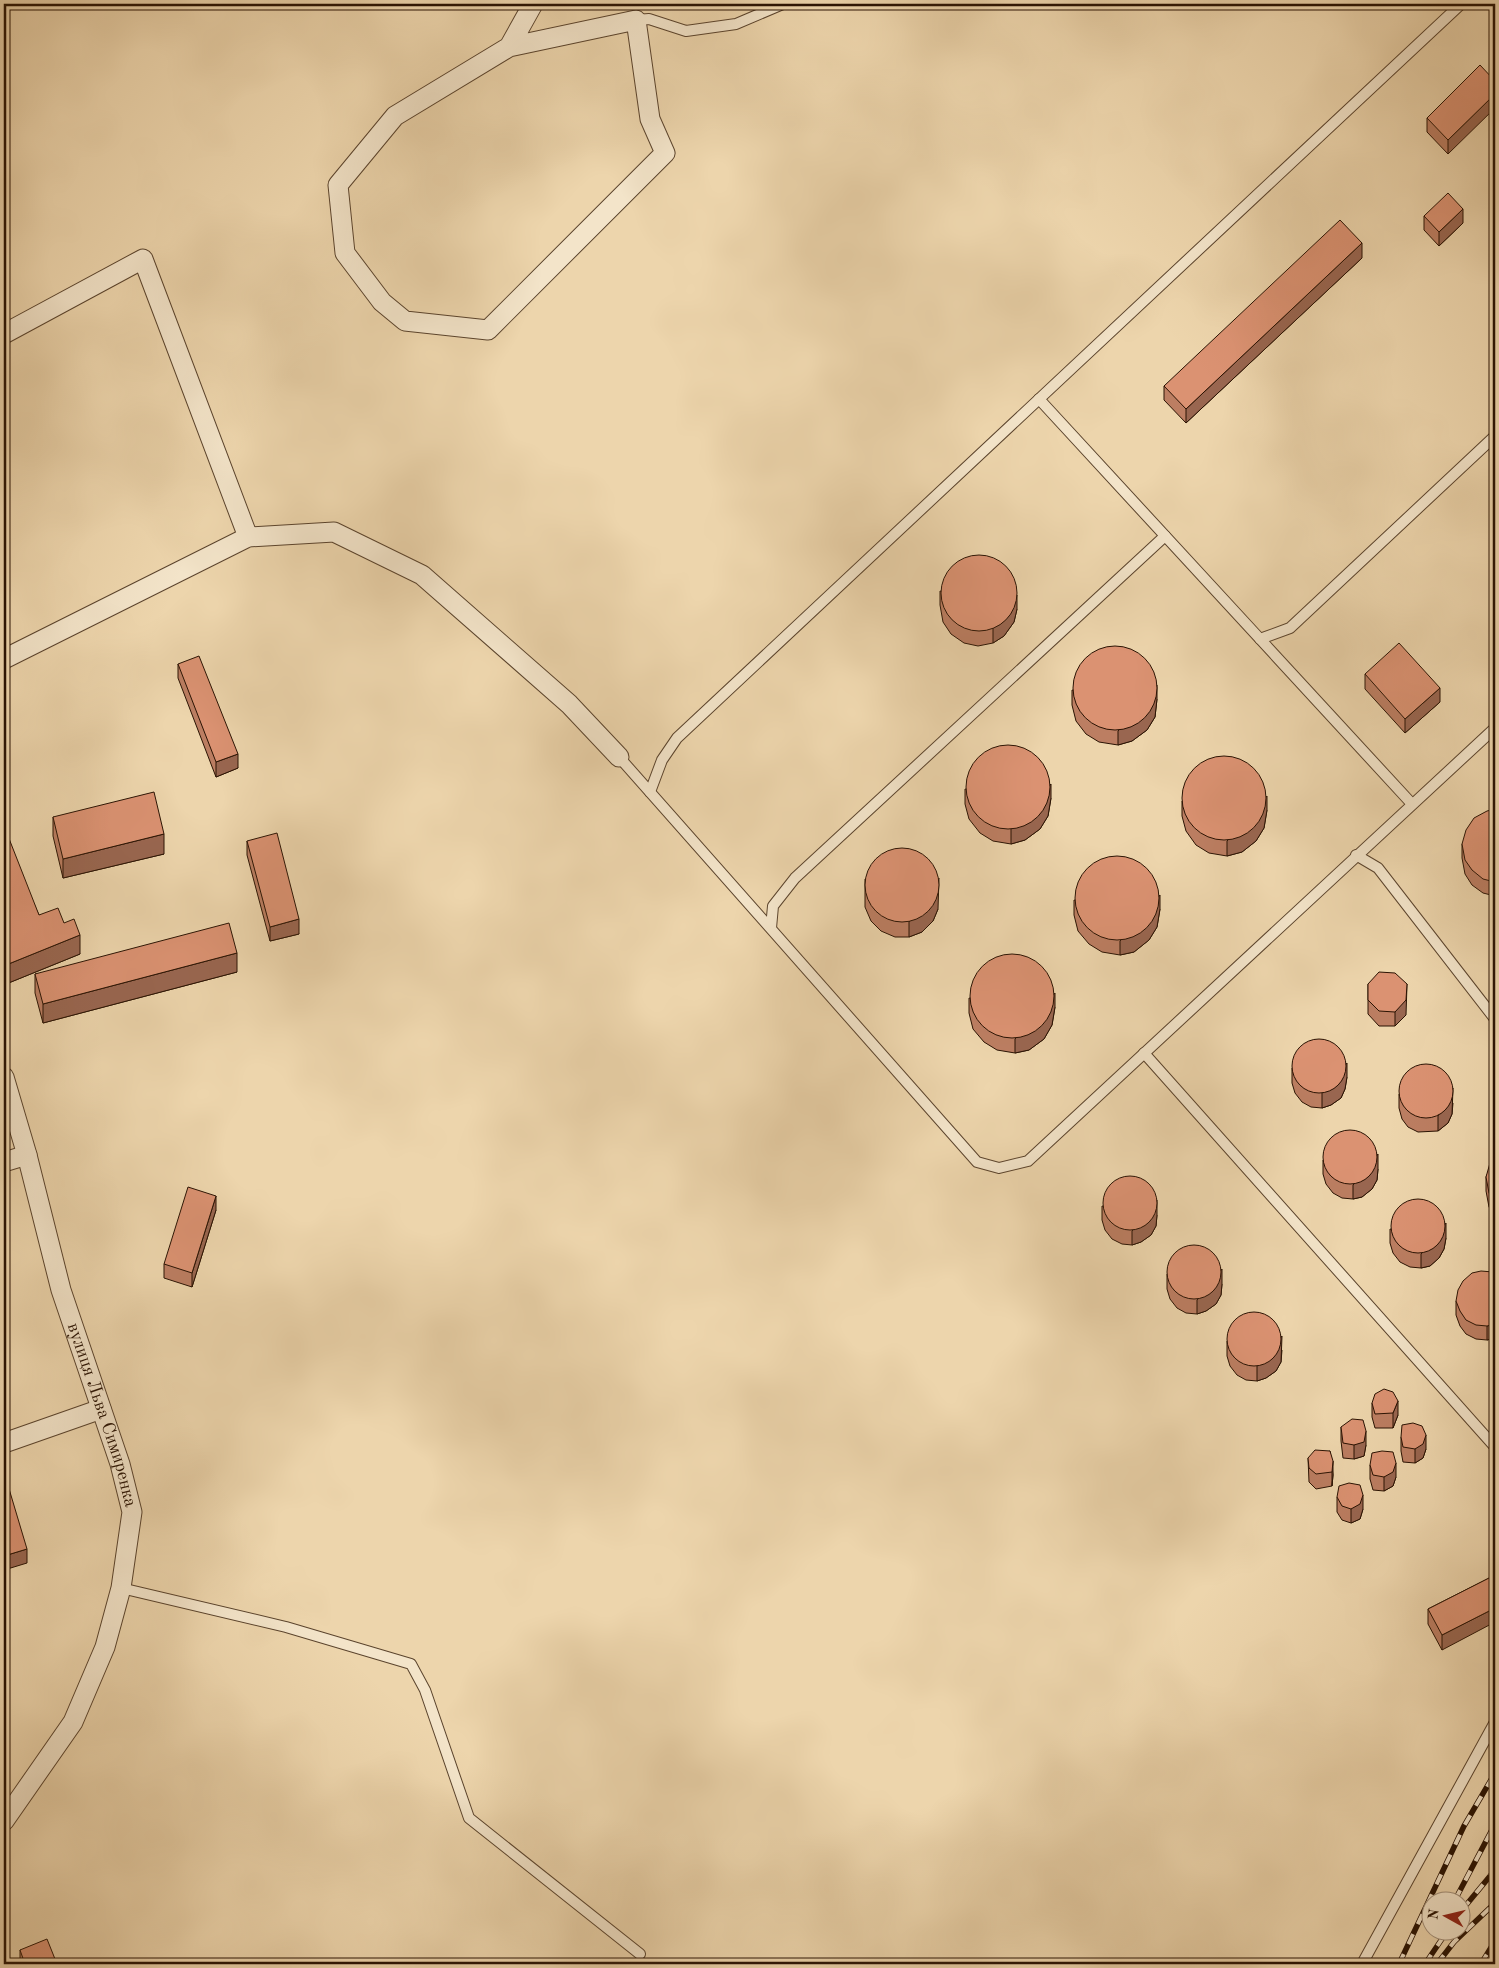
<svg xmlns="http://www.w3.org/2000/svg" width="1499" height="1968" font-family="'Old Standard TT',serif">
<style>
.lines{fill:none;stroke-linecap:round;stroke-linejoin:round}
.service-casing{stroke:#5b442d;stroke-width:12}
.minor-casing{stroke:#5b442d;stroke-width:21}
.service{stroke:#f3e4c9;stroke-width:10}
.minor{stroke:#f3e4c9;stroke-width:19}
.rail-casing{stroke:#2a1303;stroke-width:5.5}
.rail{stroke:#f3e4c9;stroke-width:4;stroke-dasharray:11;stroke-linecap:butt}
.wall{fill:#bc7e62;stroke:#2a1303}
.shaded-wall{fill:#996650;stroke:#2a1303}
.building{fill:#db9272;stroke:#2a1303}
.labels{text-anchor:middle;dominant-baseline:central;stroke-width:4;stroke-linejoin:round;paint-order:stroke}
.street-label{font-size:18px;fill:#2a1303;stroke:#f3e4c9}
</style>
<rect width="100%" height="100%" fill="#edd5ac"/>
<filter id="stains"><feTurbulence type="fractalNoise" baseFrequency=".004" numOctaves="4"/><feColorMatrix values="0 0 0 0 .2 0 0 0 0 .09 0 0 0 0 .02 0 0 0 .5 -.17"/></filter>
<radialGradient id="worn" r=".72"><stop offset=".6" stop-color="#630" stop-opacity="0"/><stop offset="1" stop-color="#630" stop-opacity=".3"/></radialGradient>
<g class="lines">
<g class="service-casing">
<g id="service">
<path d="M636,20L649,19L686,31L736,24L783,4"/>
<path d="M1039,399L1412,804"/>
<path d="M1260,639L1290,628L1495,436"/>
<path d="M619,757L977,1162L999,1168L1028,1161L1495,728"/>
<path d="M650,792L662,760L677,738L1461,4"/>
<path d="M1356,855L1378,868L1495,1019"/>
<path d="M771,928L773,906L795,878L1165,536"/>
<path d="M1144,1053L1495,1447"/>
<path d="M121,1588L286,1627L411,1664L425,1690L469,1818L640,1954"/>
<path d="M1495,1679V1694"/>
<path d="M1362,1964L1495,1722"/>
</g>
</g>
<g class="minor-casing">
<g id="minor">
<path d="M509,47L636,20L650,119L665,153L488,330L405,321L382,302L345,253L338,185L395,116L509,47L533,4"/>
<path d="M4,334L143,259L248,537"/>
<path d="M4,659L248,537L334,532L422,575L569,704L619,757"/>
<path id="s1" d="M4,1077L27,1155L61,1290L120,1464L132,1512L121,1588L105,1647L73,1722L4,1821"/>
<path d="M4,1162L27,1155"/>
<path d="M4,1443L101,1409"/>
</g>
</g>
<use href="#service" class="service"/>
<use href="#minor" class="minor"/>
<g class="rail-casing">
<g id="rail">
<path d="M1455,1900L1495,1824"/>
<path d="M1462,1910L1495,1870"/>
<path d="M1399,1964L1464,1826L1495,1773"/>
<path d="M1425,1964L1448,1930"/>
<path d="M1437,1964L1454,1942L1495,1903"/>
<path d="M1481,1964L1495,1941"/>
</g>
</g>
<use href="#rail" class="rail"/>
</g>
<g class="wall">
<path d="M1480,65L1448,154L1427,132V118Z"/>
<path d="M1424,216L1463,223L1439,246L1424,230Z"/>
<path d="M1362,258L1186,423L1164,400V386Z"/>
<path d="M940,591L1017,609L1014,622L1004,636L993,643L978,646L964,643L951,634L943,622L940,605Z"/>
<path d="M178,664L238,768L216,777L178,678Z"/>
<path d="M1365,674L1440,702L1405,733L1365,689Z"/>
<path d="M1072,690L1157,699L1155,717L1147,730L1132,741L1118,745L1099,742L1086,734L1076,721L1072,705Z"/>
<path d="M965,789L1051,798L1048,816L1040,829L1025,840L1011,844L993,841L980,833L969,819L965,804Z"/>
<path d="M1182,801L1267,810L1264,828L1256,841L1242,852L1227,856L1209,853L1196,845L1186,831L1182,816Z"/>
<path d="M1495,809V896L1483,893L1472,885L1465,874L1462,858V844Z"/>
<path d="M53,817L164,854L63,878L53,836Z"/>
<path d="M4,838L39,915L64,923L80,954L6,984L4,978Z"/>
<path d="M247,841L299,934L270,941L247,855Z"/>
<path d="M865,879L938,909L933,921L922,932L909,937H895L881,931L871,921L865,907Z"/>
<path d="M1074,900L1160,909L1157,927L1149,940L1134,952L1120,955L1102,952L1089,944L1078,931L1074,915Z"/>
<path d="M237,972L43,1023L35,993V974Z"/>
<path d="M1368,984L1406,1015L1395,1026H1379L1368,1014Z"/>
<path d="M969,998L1055,1007L1052,1025L1044,1039L1029,1050L1015,1053L997,1050L984,1042L973,1029L969,1013Z"/>
<path d="M1292,1068L1347,1077L1345,1089L1341,1098L1331,1105L1322,1108L1311,1107L1302,1102L1295,1093L1292,1083Z"/>
<path d="M1399,1094L1453,1103L1452,1114L1448,1123L1438,1131L1418,1132L1408,1127L1402,1119L1399,1108Z"/>
<path d="M1495,1156V1216L1489,1207L1486,1191V1177Z"/>
<path d="M1323,1160L1378,1169L1377,1180L1372,1189L1362,1197L1353,1199L1342,1198L1333,1193L1326,1184L1323,1174Z"/>
<path d="M1102,1206L1157,1215L1156,1226L1151,1235L1141,1242L1132,1245L1122,1244L1112,1239L1105,1230L1102,1220Z"/>
<path d="M216,1210L192,1287L164,1278V1264Z"/>
<path d="M1390,1229L1446,1238L1444,1249L1439,1258L1430,1266L1421,1268L1410,1267L1400,1262L1393,1253L1390,1243Z"/>
<path d="M1167,1274L1222,1284L1221,1295L1216,1304L1206,1311L1197,1314L1186,1313L1177,1308L1170,1299L1167,1289Z"/>
<path d="M1495,1274V1338L1487,1340L1476,1339L1466,1334L1460,1326L1456,1315V1301Z"/>
<path d="M1227,1341L1282,1350L1281,1362L1276,1371L1266,1378L1257,1381L1246,1380L1237,1375L1230,1366L1227,1356Z"/>
<path d="M1372,1403L1398,1415L1393,1428H1375L1372,1417Z"/>
<path d="M1341,1427L1366,1445L1364,1456L1354,1459L1343,1458L1341,1441Z"/>
<path d="M1401,1437L1426,1449L1423,1458L1415,1463L1403,1462L1401,1451Z"/>
<path d="M1330,1451L1333,1475L1332,1486L1316,1489L1309,1482L1308,1458Z"/>
<path d="M1370,1465L1396,1477L1393,1486L1384,1491L1373,1490L1370,1479Z"/>
<path d="M1337,1497L1363,1509L1360,1519L1351,1523L1342,1520L1337,1512Z"/>
<path d="M1495,1575L1442,1650L1428,1624V1609Z"/>
<path d="M20,1950L57,1964H22L20,1960Z"/>
</g>
<g class="shaded-wall">
<path d="M1495,94V108L1448,154V140Z"/>
<path d="M1463,209V223L1439,246V232Z"/>
<path d="M1362,243V258L1186,423V409Z"/>
<path d="M1017,595V609L1014,622L1004,636L993,643V628Z"/>
<path d="M1157,685V699L1155,717L1147,730L1132,741L1118,745V731Z"/>
<path d="M1440,688V702L1405,733V719Z"/>
<path d="M238,754V768L216,777V762Z"/>
<path d="M1051,784V798L1048,816L1040,829L1025,840L1011,844V829Z"/>
<path d="M1267,796V810L1264,828L1256,841L1242,852L1227,856V841Z"/>
<path d="M164,834V854L63,878V859Z"/>
<path d="M939,878L938,909L933,921L922,932L909,937V922Z"/>
<path d="M1160,895V909L1157,927L1149,940L1134,952L1120,955V941Z"/>
<path d="M299,919V934L270,941V927Z"/>
<path d="M80,935V954L6,984V965Z"/>
<path d="M237,953V972L43,1023V1004Z"/>
<path d="M1407,984L1406,1015L1395,1026V1012Z"/>
<path d="M1055,993V1007L1052,1025L1044,1039L1029,1050L1015,1053V1039Z"/>
<path d="M1347,1063V1077L1345,1089L1341,1098L1331,1105L1322,1108V1093Z"/>
<path d="M1453,1088L1452,1114L1448,1123L1438,1131V1116Z"/>
<path d="M1378,1154V1169L1377,1180L1372,1189L1362,1197L1353,1199V1185Z"/>
<path d="M216,1196V1210L192,1287V1273Z"/>
<path d="M1157,1200V1215L1156,1226L1151,1235L1141,1242L1132,1245V1231Z"/>
<path d="M1446,1223V1238L1444,1249L1439,1258L1430,1266L1421,1268V1254Z"/>
<path d="M1222,1269V1284L1221,1295L1216,1304L1206,1311L1197,1314V1300Z"/>
<path d="M1495,1324V1338L1487,1340V1326Z"/>
<path d="M1282,1336L1281,1362L1276,1371L1266,1378L1257,1381V1366Z"/>
<path d="M1398,1401V1415L1393,1428V1413Z"/>
<path d="M1366,1431V1445L1364,1456L1354,1459V1445Z"/>
<path d="M1426,1435V1449L1423,1458L1415,1463V1449Z"/>
<path d="M1333,1461V1475L1332,1486V1472Z"/>
<path d="M1396,1463V1477L1393,1486L1384,1491V1477Z"/>
<path d="M1363,1495V1509L1360,1519L1351,1523V1509Z"/>
<path d="M27,1549V1563L4,1570V1556Z"/>
<path d="M1495,1608V1622L1442,1650V1635Z"/>
</g>
<g class="building">
<path d="M1480,65L1495,81V94L1448,140L1427,118Z"/>
<path d="M1448,193L1463,209L1439,232L1424,216Z"/>
<path d="M1340,220L1362,243L1186,409L1164,386Z"/>
<circle cx="979" cy="593" r="38"/>
<path d="M1399,643L1440,688L1405,719L1365,674Z"/>
<circle cx="1115" cy="688" r="42"/>
<path d="M199,656L238,754L216,762L178,664Z"/>
<circle cx="1008" cy="787" r="42"/>
<circle cx="1224" cy="798" r="42"/>
<path d="M154,792L164,834L63,859L53,817Z"/>
<path d="M1495,809V882L1483,879L1472,870L1465,860L1462,844L1466,830L1474,818L1487,811Z"/>
<path d="M277,833L299,919L270,927L247,841Z"/>
<path d="M8,836L39,915L58,908L64,923L74,919L80,935L6,965L4,959V838Z"/>
<circle cx="902" cy="885" r="37"/>
<circle cx="1117" cy="898" r="42"/>
<path d="M229,923L237,953L43,1004L35,974Z"/>
<circle cx="1012" cy="996" r="42"/>
<path d="M1379,972L1395,973L1407,984L1406,1000L1395,1012L1379,1011L1368,1000V984Z"/>
<circle cx="1319" cy="1066" r="27"/>
<circle cx="1426" cy="1091" r="27"/>
<circle cx="1350" cy="1157" r="27"/>
<path d="M1495,1156V1202L1489,1193L1486,1177L1490,1163Z"/>
<circle cx="1130" cy="1203" r="27"/>
<path d="M188,1187L216,1196L192,1273L164,1264Z"/>
<circle cx="1418" cy="1226" r="27"/>
<circle cx="1194" cy="1272" r="27"/>
<path d="M1481,1271L1493,1272L1495,1274V1324L1487,1326L1476,1325L1466,1320L1460,1311L1456,1301L1458,1290L1463,1281L1472,1273Z"/>
<circle cx="1254" cy="1339" r="27"/>
<path d="M1384,1389L1393,1392L1398,1401L1393,1413L1375,1414L1372,1403L1375,1394Z"/>
<path d="M1352,1419L1363,1420L1366,1431L1364,1442L1354,1445L1343,1443L1341,1427Z"/>
<path d="M1413,1423L1422,1426L1426,1435L1423,1444L1415,1449L1403,1447L1401,1437L1402,1425Z"/>
<path d="M1315,1450L1330,1451L1333,1461L1332,1472L1316,1474L1309,1468L1308,1458Z"/>
<path d="M1382,1451L1393,1452L1396,1463L1393,1472L1384,1477L1373,1475L1370,1465L1372,1453Z"/>
<path d="M4,1472L27,1549L4,1556Z"/>
<path d="M1349,1483L1360,1485L1363,1495L1360,1504L1351,1509L1342,1506L1337,1497L1339,1486Z"/>
<path d="M1495,1575V1608L1442,1635L1428,1609Z"/>
<path d="M47,1939L57,1964H25L20,1950Z"/>
</g>
<g class="labels">
<g class="street-label">
<text stroke="none"><textPath href="#s1" startOffset="352">вулиця Льва Симиренка</textPath></text>
</g>
</g>
<rect width="1499" height="1968" fill="none" stroke="#edd5ac" stroke-width="20"/>
<rect x="5" y="5" width="1489" height="1958" fill="none" stroke="#2a1303" stroke-width="2.5"/>
<rect x="10" y="10" width="1479" height="1948" fill="none" stroke="#2a1303"/>
<g transform="translate(1446 1916) rotate(278)"><circle r="24" fill="#f3e4c9" stroke="#a3907a"/>
<path d="M0-4L9 19L0 12L-9 19Z" fill="#8f2418"/>
<text y="-8" font-size="14" font-weight="bold" text-anchor="middle" fill="#2a1303">N</text>
</g>
<rect width="100%" height="100%" filter="url(#stains)"/>
<rect width="100%" height="100%" fill="url(#worn)"/>
</svg>
